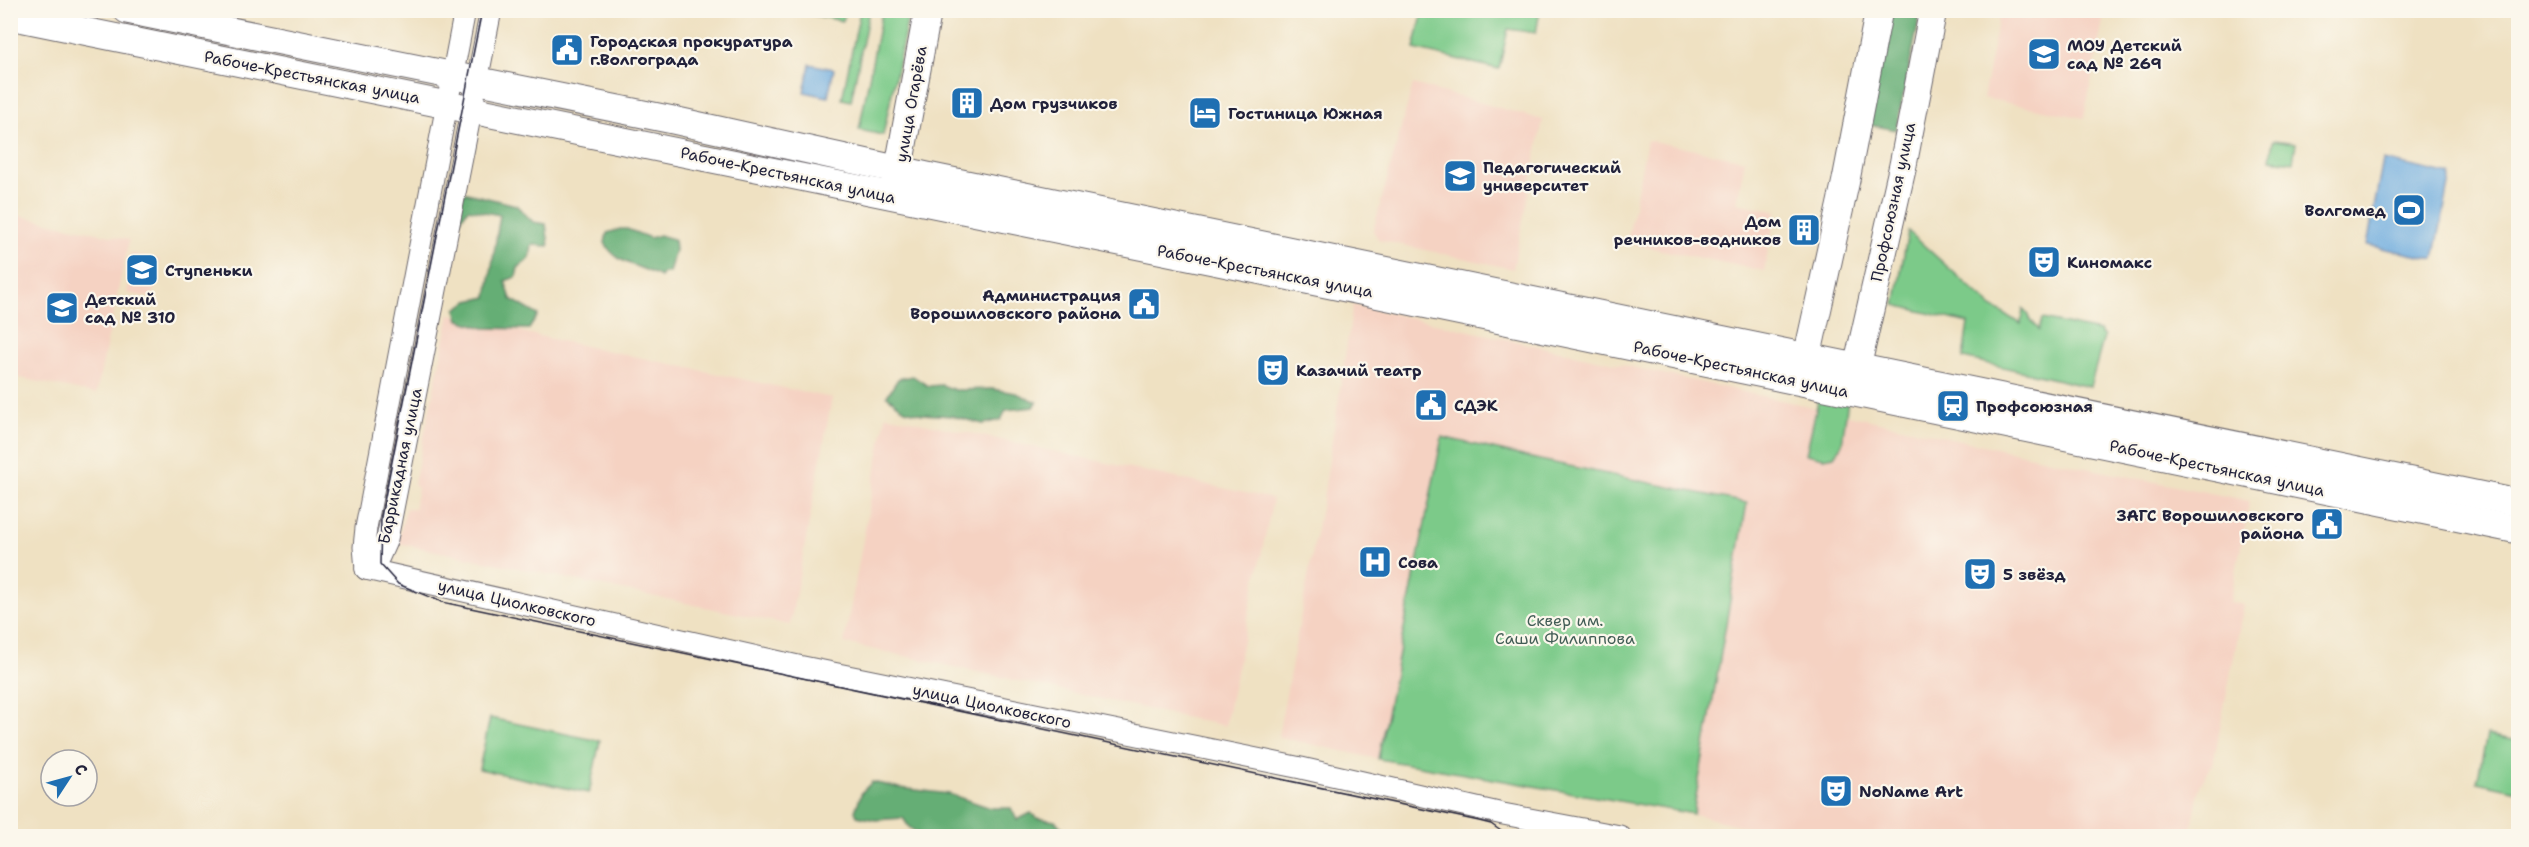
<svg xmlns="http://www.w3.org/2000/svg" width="2529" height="847" font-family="'Shantell Sans',sans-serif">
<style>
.built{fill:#f5d2c2}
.green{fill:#7cca89;stroke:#4f7662;stroke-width:1.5}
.forest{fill:#65ae75;stroke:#446858;stroke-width:1.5}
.water{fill:#6caade;stroke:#47668c;stroke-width:1.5}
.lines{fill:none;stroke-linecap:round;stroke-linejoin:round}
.minor-casing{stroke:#6a656a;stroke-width:23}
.major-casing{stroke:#6a656a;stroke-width:29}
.minor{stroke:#fff;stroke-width:21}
.major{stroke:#fff;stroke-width:27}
.tram{stroke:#22223b;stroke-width:1.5}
.labels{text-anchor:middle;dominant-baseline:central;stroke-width:4.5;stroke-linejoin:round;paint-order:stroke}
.poi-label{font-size:16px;font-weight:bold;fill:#22223b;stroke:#fbf7ec;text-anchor:start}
.street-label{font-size:16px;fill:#22223b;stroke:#fbf7ec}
.park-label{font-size:16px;fill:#425d56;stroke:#fbf7ec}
</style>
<rect width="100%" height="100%" fill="#fbf7ec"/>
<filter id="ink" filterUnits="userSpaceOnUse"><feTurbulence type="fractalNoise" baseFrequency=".0167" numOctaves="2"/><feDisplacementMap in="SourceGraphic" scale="12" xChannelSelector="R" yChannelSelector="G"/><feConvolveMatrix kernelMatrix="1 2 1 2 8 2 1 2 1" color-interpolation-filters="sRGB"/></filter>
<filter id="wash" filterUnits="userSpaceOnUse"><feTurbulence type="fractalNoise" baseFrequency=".008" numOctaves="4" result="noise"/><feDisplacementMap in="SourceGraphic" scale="24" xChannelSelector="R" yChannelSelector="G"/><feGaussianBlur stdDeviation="1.35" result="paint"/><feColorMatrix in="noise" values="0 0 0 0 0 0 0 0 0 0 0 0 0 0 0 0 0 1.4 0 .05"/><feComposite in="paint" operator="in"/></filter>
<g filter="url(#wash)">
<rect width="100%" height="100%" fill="#efe1c2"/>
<g class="built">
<path d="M2000,11H2105L2084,118L1983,98Z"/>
<path d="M1413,84L1543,120L1513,269L1379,240L1373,231Z"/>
<path d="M1647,140L1745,160L1737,203L1776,211L1764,271L1627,243Z"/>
<path d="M11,214L129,240L96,394L11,376Z"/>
<path d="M130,253L160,260L152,298L127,293L129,281L125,280Z"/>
<path d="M1353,305L2086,468L2250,501L2230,602L2244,605L2213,764L2201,783L2190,836H1781L1693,814L1747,503L1540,460L1442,437L1378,759L1278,737L1325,486Z"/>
<path d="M450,314L543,337L832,398L790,625L398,543L406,508L414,509L418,488L414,484Z"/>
<path d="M886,415L1273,499L1225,726L844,643Z"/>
</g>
<g class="green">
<path d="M794,11H845L843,21Z"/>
<path d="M860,11H869L851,101L842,99Z"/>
<path d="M882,11H902L908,17L883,135L859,130Z"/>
<path d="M1423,11V10L1540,11L1536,33L1508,29L1499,69L1414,49Z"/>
<path d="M2273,140L2296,143L2293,162L2270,159Z"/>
<path d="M1908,231L1992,307L2021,324L2023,309L2039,330L2042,319L2099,331L2104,337L2090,387L1963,358L1968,323L1895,305Z"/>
<path d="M1820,392L1848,399L1842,444L1834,456L1824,458L1806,454Z"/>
<path d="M1442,437L1540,460L1747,503L1693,814L1378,759Z"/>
<path d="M490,718L600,741L589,793L479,769Z"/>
<path d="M2487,735L2518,741V791L2477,782Z"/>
</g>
<g class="forest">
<path d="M1887,11H1921L1896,130L1864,124Z"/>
<path d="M463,192L516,205L533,222L546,224L549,246L532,245L530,258L518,268L516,277L505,281L511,299L538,315L529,329L484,328L459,320L456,309L468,301L487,297L500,215L468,209L458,223Z"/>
<path d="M620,229H627L650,238L659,235L674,239L675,250L669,273H663L660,277C641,265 616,265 605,243L607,233Z"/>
<path d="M913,376L928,386L942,385L955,390L992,389L1016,393L1037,402L1034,407L1006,410L1001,420L983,424L952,416L922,414L905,410L887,396L898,379Z"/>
<path d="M872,782L900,788L949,794L991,808H1011L1017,820L1031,813L1037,818L1055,821C1073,841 1081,822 1096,836L920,835L909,827L903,818L875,820L857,816L855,811L862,792Z"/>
</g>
<g class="water">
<path d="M810,64L834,69L828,97L804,92Z"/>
<path d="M2383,160L2451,175L2434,259L2367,245Z"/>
</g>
</g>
<g filter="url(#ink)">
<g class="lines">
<g class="minor-casing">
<g id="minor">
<path d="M366,569L798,666L1301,768L1503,814L1620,836"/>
<path d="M366,569L379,557L387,539L491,10"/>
<path d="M366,569L364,547L366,528L465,10"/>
</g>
</g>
<g class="major-casing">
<g id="major">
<path d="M127,10L673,120L927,176L2518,503"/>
<path d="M10,16L1346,288L2518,530"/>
<path d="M895,187L928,10"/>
<path d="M1807,357L1846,180L1879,10"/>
<path d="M1853,385L1903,165L1933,10"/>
</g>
</g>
<use href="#minor" class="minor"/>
<use href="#major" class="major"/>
<path class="tram" d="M482,10L381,517L380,564L398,584L442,602L1479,821L1491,824L1508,836"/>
</g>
</g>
<defs>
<g id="civic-square" transform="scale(1.725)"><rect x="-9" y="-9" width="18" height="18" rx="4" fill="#1f6fb2" stroke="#fbf7ec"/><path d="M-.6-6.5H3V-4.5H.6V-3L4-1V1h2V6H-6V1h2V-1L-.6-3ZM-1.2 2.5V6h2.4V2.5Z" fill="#fff"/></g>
<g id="school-square" transform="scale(1.725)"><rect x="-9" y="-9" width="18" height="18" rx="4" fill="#1f6fb2" stroke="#fbf7ec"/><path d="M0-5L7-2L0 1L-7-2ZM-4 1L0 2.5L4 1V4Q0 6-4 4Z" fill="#fff"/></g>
<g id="building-square" transform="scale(1.725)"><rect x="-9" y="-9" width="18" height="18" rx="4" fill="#1f6fb2" stroke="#fbf7ec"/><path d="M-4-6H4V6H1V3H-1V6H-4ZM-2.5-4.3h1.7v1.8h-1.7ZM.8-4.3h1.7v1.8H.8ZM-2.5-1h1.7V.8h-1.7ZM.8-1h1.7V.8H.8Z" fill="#fff"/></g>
<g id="hotel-square" transform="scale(1.725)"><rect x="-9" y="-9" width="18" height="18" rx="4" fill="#1f6fb2" stroke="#fbf7ec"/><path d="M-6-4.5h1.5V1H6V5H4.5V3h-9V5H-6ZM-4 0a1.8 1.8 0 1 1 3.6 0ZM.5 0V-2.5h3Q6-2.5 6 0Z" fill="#fff"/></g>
<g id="university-square" transform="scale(1.725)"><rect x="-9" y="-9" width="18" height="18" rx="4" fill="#1f6fb2" stroke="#fbf7ec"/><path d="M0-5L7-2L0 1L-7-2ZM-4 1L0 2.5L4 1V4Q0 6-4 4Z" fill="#fff"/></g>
<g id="stadium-square" transform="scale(1.725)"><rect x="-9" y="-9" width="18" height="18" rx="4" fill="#1f6fb2" stroke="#fbf7ec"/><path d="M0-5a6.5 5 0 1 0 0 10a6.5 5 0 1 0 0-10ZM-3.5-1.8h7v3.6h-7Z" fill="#fff"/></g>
<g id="theatre-square" transform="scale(1.725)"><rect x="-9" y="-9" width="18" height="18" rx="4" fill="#1f6fb2" stroke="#fbf7ec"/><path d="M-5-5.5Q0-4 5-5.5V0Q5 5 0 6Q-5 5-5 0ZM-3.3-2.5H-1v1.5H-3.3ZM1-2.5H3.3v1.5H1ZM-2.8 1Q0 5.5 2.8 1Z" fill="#fff"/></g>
<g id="station-square" transform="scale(1.725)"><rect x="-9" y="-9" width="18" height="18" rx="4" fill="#1f6fb2" stroke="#fbf7ec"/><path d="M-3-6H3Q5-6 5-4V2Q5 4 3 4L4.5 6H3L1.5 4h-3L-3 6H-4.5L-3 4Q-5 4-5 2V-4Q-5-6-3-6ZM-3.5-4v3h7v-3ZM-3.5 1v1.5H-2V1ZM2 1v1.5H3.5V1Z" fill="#fff"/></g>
<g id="hospital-square" transform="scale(1.725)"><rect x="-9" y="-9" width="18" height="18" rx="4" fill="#1f6fb2" stroke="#fbf7ec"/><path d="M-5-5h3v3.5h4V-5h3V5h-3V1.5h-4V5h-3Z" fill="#fff"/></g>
</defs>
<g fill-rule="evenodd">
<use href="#civic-square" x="567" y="50"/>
<use href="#school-square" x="2044" y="54"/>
<use href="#building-square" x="967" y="103"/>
<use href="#hotel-square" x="1205" y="113"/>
<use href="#university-square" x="1460" y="176"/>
<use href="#stadium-square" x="2409" y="210"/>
<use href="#building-square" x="1804" y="230"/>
<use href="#theatre-square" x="2044" y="262"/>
<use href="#school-square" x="142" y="270"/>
<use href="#civic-square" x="1144" y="304"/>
<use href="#school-square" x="62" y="308"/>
<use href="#theatre-square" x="1273" y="370"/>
<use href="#civic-square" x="1431" y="405"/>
<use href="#station-square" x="1953" y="406"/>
<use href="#civic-square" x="2327" y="524"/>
<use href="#hospital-square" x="1375" y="562"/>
<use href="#theatre-square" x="1980" y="574"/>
<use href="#theatre-square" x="1836" y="791"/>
</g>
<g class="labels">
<g class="poi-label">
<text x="590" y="41">Городская прокуратура<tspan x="590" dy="18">г.Волгограда</tspan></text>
<text x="2067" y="45">МОУ Детский<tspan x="2067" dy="18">сад № 269</tspan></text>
<text x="990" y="103">Дом грузчиков</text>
<text x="1228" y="113">Гостиница Южная</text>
<text x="1483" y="167">Педагогический<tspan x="1483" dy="18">университет</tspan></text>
<text x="2386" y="210" text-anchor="end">Волгомед</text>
<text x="1781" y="221" text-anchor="end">Дом<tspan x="1781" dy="18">речников-водников</tspan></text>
<text x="2067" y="262">Киномакс</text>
<text x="165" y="270">Ступеньки</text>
<text x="1121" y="295" text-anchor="end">Администрация<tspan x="1121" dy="18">Ворошиловского района</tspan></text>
<text x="85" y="299">Детский<tspan x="85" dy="18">сад № 310</tspan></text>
<text x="1296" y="370">Казачий театр</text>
<text x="1454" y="405">СДЭК</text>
<text x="1976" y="406">Профсоюзная</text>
<text x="2304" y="515" text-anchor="end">ЗАГС Ворошиловского<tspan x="2304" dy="18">района</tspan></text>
<text x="1398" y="562">Сова</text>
<text x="2003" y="574">5 звёзд</text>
<text x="1859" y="791">NoName Art</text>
</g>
<g class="street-label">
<text transform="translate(312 77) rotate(11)">Рабоче-Крестьянская улица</text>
<text transform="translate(911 104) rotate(-80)">улица Огарёва</text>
<text transform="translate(788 175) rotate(12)">Рабоче-Крестьянская улица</text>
<text transform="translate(1893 202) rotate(-78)">Профсоюзная улица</text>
<text transform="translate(1265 271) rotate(11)">Рабоче-Крестьянская улица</text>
<text transform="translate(1741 369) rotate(12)">Рабоче-Крестьянская улица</text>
<text transform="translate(400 466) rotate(-78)">Баррикадная улица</text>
<text transform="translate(2217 468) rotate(12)">Рабоче-Крестьянская улица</text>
<text transform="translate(517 603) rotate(13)">улица Циолковского</text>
<text transform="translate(992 706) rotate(12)">улица Циолковского</text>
</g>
<g class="park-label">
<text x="1565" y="620">Сквер им.<tspan x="1565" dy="18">Саши Филиппова</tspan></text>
</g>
</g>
<rect width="2529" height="847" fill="none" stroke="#fbf7ec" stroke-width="36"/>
<g transform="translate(69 778) rotate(54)"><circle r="28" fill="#fbf7ec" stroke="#a4a2a5" stroke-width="1.5"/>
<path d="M0-4.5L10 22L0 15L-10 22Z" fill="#1f6fb2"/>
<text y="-9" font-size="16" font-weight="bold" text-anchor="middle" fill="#22223b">С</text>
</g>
</svg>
